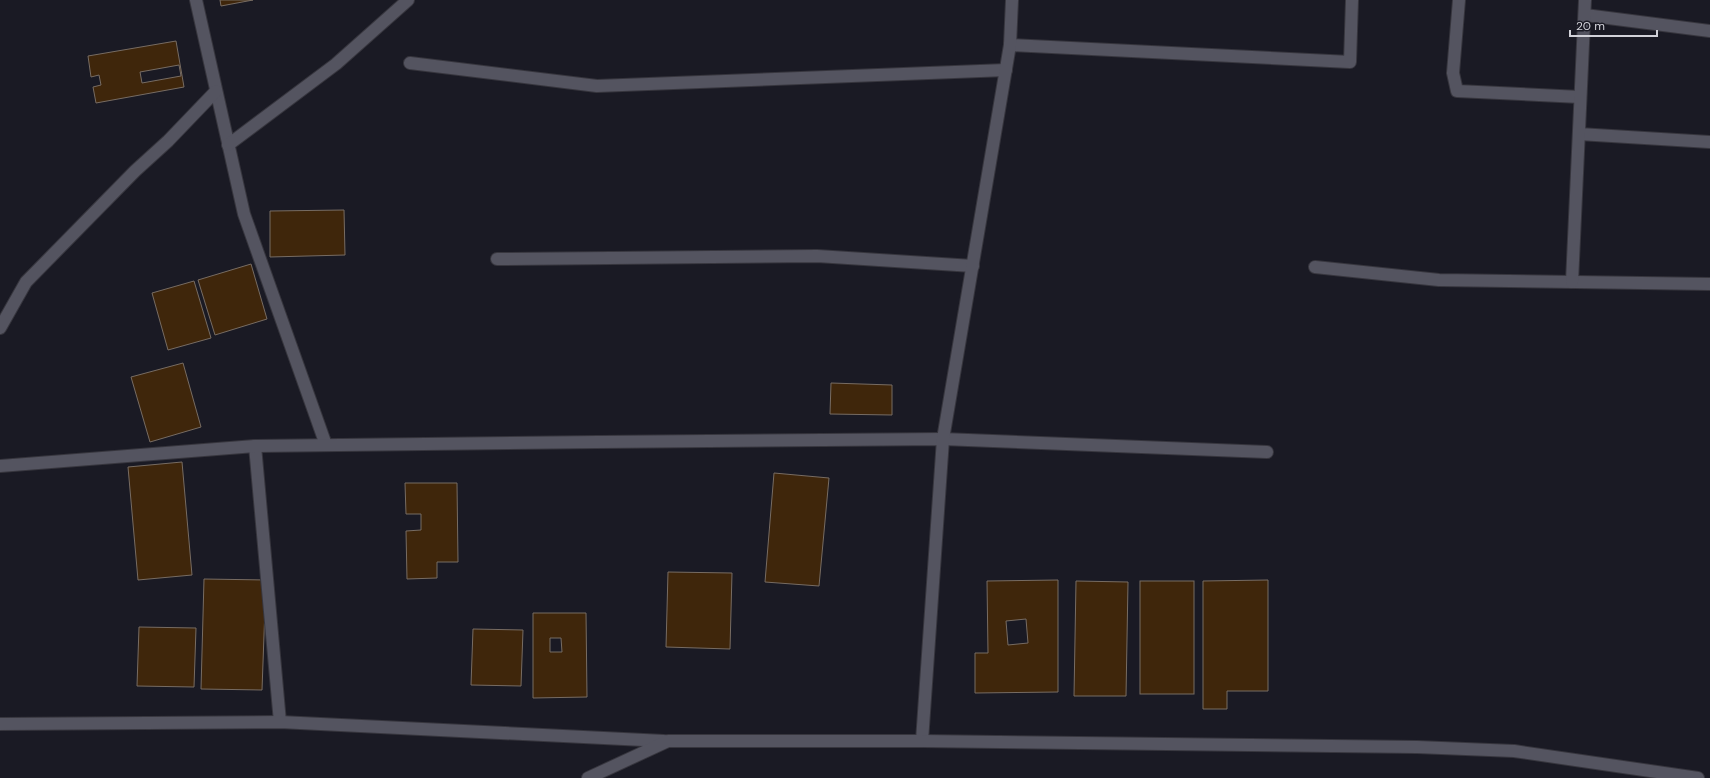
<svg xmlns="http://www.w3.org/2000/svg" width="1710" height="778" font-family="'DM Sans',sans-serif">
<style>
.building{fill:#3f260b;stroke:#776c63;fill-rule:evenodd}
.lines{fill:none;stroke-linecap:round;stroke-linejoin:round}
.minor-casing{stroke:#37363e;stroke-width:14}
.minor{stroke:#545460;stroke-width:12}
</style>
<rect width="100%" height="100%" fill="#1a1a24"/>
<g class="building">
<path d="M220,0H253L221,6Z"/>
<path d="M176,41L184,87L96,103L93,87L101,85L99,75L91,77L88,56ZM179,65L181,76L142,83L140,72Z"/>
<path d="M344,210L345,255L270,257V211Z"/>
<path d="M251,264L267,319L215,335L198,280Z"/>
<path d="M194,281L211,338L168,350L152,293Z"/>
<path d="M183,363L201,427L150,442L131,377Z"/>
<path d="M831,383L892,385V415L830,414Z"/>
<path d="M182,462L192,575L138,580L128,467Z"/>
<path d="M774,473L829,478L819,586L765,582Z"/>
<path d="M405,483H457L458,562H437V578L407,579L406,531L421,530V514H406Z"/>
<path d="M668,572L732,573L730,649L666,647Z"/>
<path d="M204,579L266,580L262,690L201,689Z"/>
<path d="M1058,580V692L975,693V653H988L987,581ZM1026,619L1028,643L1008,645L1006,621Z"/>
<path d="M1268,580V691H1227V709H1203V581Z"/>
<path d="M1076,581L1128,582L1126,696H1074Z"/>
<rect x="1140" y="581" width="54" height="113"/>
<path d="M533,613H586L587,697L533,698ZM550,638H561L562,652H550Z"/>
<path d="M139,627L196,628L194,687L137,686Z"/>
<path d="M473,629L523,630L521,686L471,685Z"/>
</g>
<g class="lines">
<g class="minor-casing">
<g id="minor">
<path d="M196,0L244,214L326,445"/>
<path d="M1459,0L1453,73L1457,91L1580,97"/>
<path d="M1585,15L1710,31"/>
<path d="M1010,45L1350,62L1352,0"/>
<path d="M410,63L597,86L1006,70"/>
<path d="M1579,134L1710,142"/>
<path d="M228,145L336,64L408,0"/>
<path d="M497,259L817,256L973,266"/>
<path d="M1315,267L1439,280L1710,284"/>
<path d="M1572,282L1585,0"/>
<path d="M0,328L26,282L135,171L168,141L216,91"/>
<path d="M255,446L280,722"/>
<path d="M0,466L255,446L598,442L943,439L1267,452"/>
<path d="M0,724L280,722L664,741"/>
<path d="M922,741L943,439L1010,45L1012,0"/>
<path d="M588,778L668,741H922L1417,747L1514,751L1698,778"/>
</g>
</g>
<use href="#minor" class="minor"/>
</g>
<path d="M1570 30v6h87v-6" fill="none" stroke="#d2d2d9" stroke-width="2"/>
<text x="1576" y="30" font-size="12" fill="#d2d2d9" stroke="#1a1a24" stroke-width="3" paint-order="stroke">20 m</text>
</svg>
